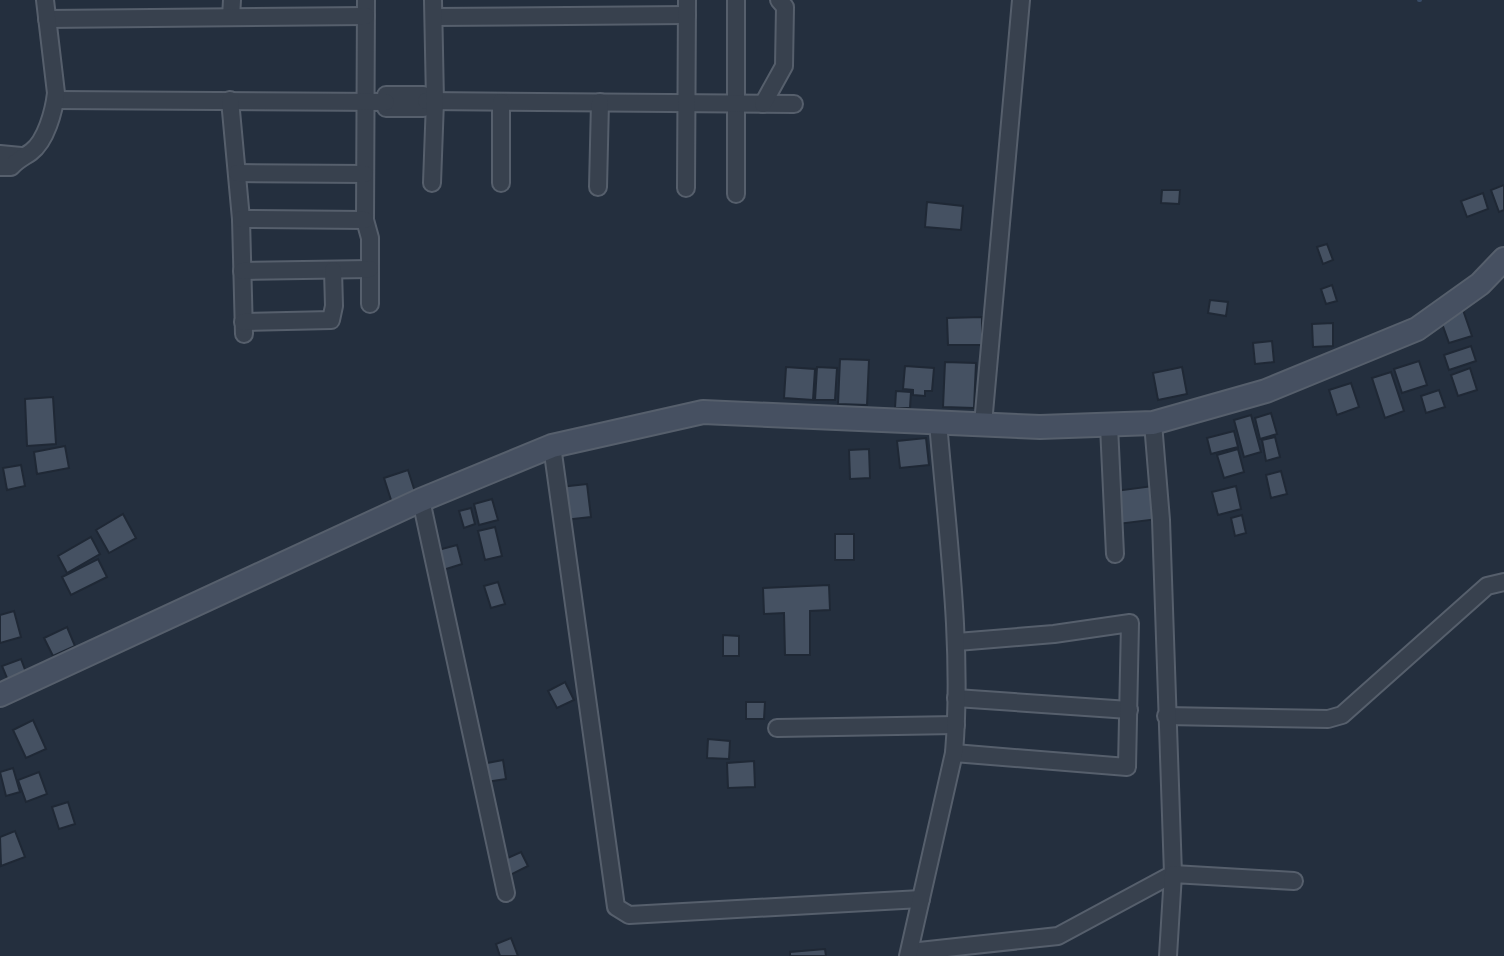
<svg xmlns="http://www.w3.org/2000/svg" width="1504" height="956" font-family="'Work Sans',sans-serif">
<style>
.lines{fill:none;stroke-linecap:round;stroke-linejoin:round}
.stream{stroke:#394c67;stroke-width:4}
.building{fill:#455162;stroke:#1f2835;stroke-width:2}
.street-casing{stroke:#565f6c;stroke-width:20}
.secondary-casing{stroke:#565f6c;stroke-width:26}
.street{stroke:#38414e;stroke-width:16}
.secondary{stroke:#465061;stroke-width:22}
</style>
<rect width="100%" height="100%" fill="#242f3e"/>
<g class="lines">
<path class="stream" d="M1419,0H1420"/>
</g>
<g class="building">
<path d="M1504,185V210L1499,212L1491,190Z"/>
<path d="M1162,190H1180L1179,204L1161,203Z"/>
<path d="M1483,193L1488,209L1467,217L1461,201Z"/>
<path d="M927,202L963,206L961,230L925,227Z"/>
<path d="M1327,244L1333,260L1323,264L1317,247Z"/>
<path d="M1332,285L1337,301L1326,304L1321,289Z"/>
<path d="M1210,300L1228,302L1226,316L1208,313Z"/>
<path d="M1463,310L1472,336L1449,343L1440,318Z"/>
<path d="M982,317V345H948L947,318Z"/>
<path d="M1333,323V346L1313,347L1312,324Z"/>
<path d="M1272,341L1274,362L1255,364L1253,343Z"/>
<path d="M1471,346L1476,361L1449,370L1444,355Z"/>
<path d="M840,359L869,360L867,405L838,404Z"/>
<path d="M1419,361L1427,385L1402,393L1394,369Z"/>
<path d="M945,362L976,363L974,408L943,407Z"/>
<path d="M905,366L934,368L932,391H925V396L913,395V390L903,389Z"/>
<path d="M786,367L815,369L813,400L784,398Z"/>
<path d="M817,367L837,368L835,400H815Z"/>
<path d="M1182,367L1187,394L1158,400L1153,373Z"/>
<path d="M1470,368L1477,390L1458,396L1451,375Z"/>
<path d="M1391,372L1404,411L1385,418L1372,378Z"/>
<path d="M1351,383L1359,407L1337,415L1329,390Z"/>
<path d="M1439,390L1445,407L1426,413L1421,396Z"/>
<path d="M896,391L911,392L910,408H895Z"/>
<path d="M53,397L56,444L27,446L25,399Z"/>
<path d="M1271,413L1277,434L1260,439L1255,418Z"/>
<path d="M1251,415L1261,452L1244,457L1234,420Z"/>
<path d="M1234,431L1238,447L1211,454L1207,438Z"/>
<path d="M1275,437L1280,457L1266,461L1262,440Z"/>
<path d="M926,438L929,465L900,468L897,441Z"/>
<path d="M65,446L69,468L37,474L34,452Z"/>
<path d="M869,449L870,478L850,479L849,450Z"/>
<path d="M1238,449L1244,472L1224,478L1217,455Z"/>
<path d="M21,465L25,486L7,490L3,468Z"/>
<path d="M408,470L416,495L392,503L384,478Z"/>
<path d="M1281,471L1287,494L1271,498L1266,475Z"/>
<path d="M587,484L591,517L564,520L560,487Z"/>
<path d="M1153,486L1158,519L1118,524L1115,491Z"/>
<path d="M1236,486L1241,509L1218,515L1212,492Z"/>
<path d="M492,499L498,520L479,525L474,504Z"/>
<path d="M471,508L475,524L464,528L459,511Z"/>
<path d="M123,514L136,538L109,553L96,530Z"/>
<path d="M1242,515L1246,533L1235,536L1231,518Z"/>
<path d="M495,527L502,556L485,560L478,531Z"/>
<rect x="835" y="534" width="19" height="26"/>
<path d="M91,537L100,554L67,573L58,556Z"/>
<path d="M457,545L462,564L443,570L438,550Z"/>
<path d="M98,559L107,577L71,595L62,577Z"/>
<path d="M498,582L505,604L491,608L484,586Z"/>
<path d="M829,585L830,610L810,611V655H785L784,613L764,614L763,588Z"/>
<path d="M14,611L21,637L0,643V615Z"/>
<path d="M67,627L75,646L53,656L44,638Z"/>
<path d="M723,635L739,636V656H723Z"/>
<path d="M21,659L27,675L9,683L2,666Z"/>
<path d="M565,682L574,700L557,708L548,691Z"/>
<path d="M746,702H765L764,719H746Z"/>
<path d="M33,720L46,749L26,758L13,730Z"/>
<path d="M708,739L730,741L729,759L707,758Z"/>
<path d="M503,760L506,779L486,782L482,764Z"/>
<path d="M754,761L755,787L728,788L727,763Z"/>
<path d="M13,768L20,792L6,796L0,772Z"/>
<path d="M39,772L47,794L26,802L18,780Z"/>
<path d="M68,802L75,824L59,829L52,807Z"/>
<path d="M15,831L25,857L1,866L0,837Z"/>
<path d="M521,852L528,866L508,876L501,861Z"/>
<path d="M511,938L518,956H500L496,944Z"/>
<path d="M825,949L826,956H790V952Z"/>
</g>
<g class="lines">
<g class="street-casing">
<g id="street">
<path d="M366,0L365,220L370,238V304"/>
<path d="M736,0V194"/>
<path d="M231,17L232,0"/>
<path d="M434,17L687,15"/>
<path d="M47,19L366,16"/>
<path d="M386,95H423L426,101L423,108H386Z"/>
<path d="M56,100L386,102"/>
<path d="M230,100L241,219L244,334"/>
<path d="M426,101L794,104"/>
<path d="M763,104L784,66L785,7L779,0"/>
<path d="M0,154L21,156"/>
<path d="M0,167H11C17,160 24,157 31,152C46,141 54,111 56,93L45,0"/>
<path d="M237,173L365,174"/>
<path d="M432,183L435,101L433,0"/>
<path d="M501,183V102"/>
<path d="M598,187L600,102"/>
<path d="M686,188L687,0"/>
<path d="M241,219L365,220"/>
<path d="M242,271L370,269"/>
<path d="M243,322L331,320L334,306L333,270"/>
<path d="M983,424L1021,0"/>
<path d="M1109,426L1115,554"/>
<path d="M552,446L616,907L629,915L921,899"/>
<path d="M421,500L506,893"/>
<path d="M956,698L1129,710"/>
<path d="M1166,716L1328,719L1342,715L1487,586L1504,582"/>
<path d="M777,728L956,725"/>
<path d="M954,753L1127,767L1130,623L1054,634L957,642"/>
<path d="M910,952L1058,936L1173,874L1161,520L1153,423"/>
<path d="M908,956L954,753C963,643 947,532 938,422"/>
<path d="M1168,956L1173,874L1294,881"/>
</g>
</g>
<g class="secondary-casing">
<path id="secondary" d="M0,695L421,500L552,446L703,412L1040,427L1153,423L1266,391L1417,329L1480,284L1504,259"/>
</g>
<use href="#street" class="street"/>
<use href="#secondary" class="secondary"/>
</g>
</svg>
